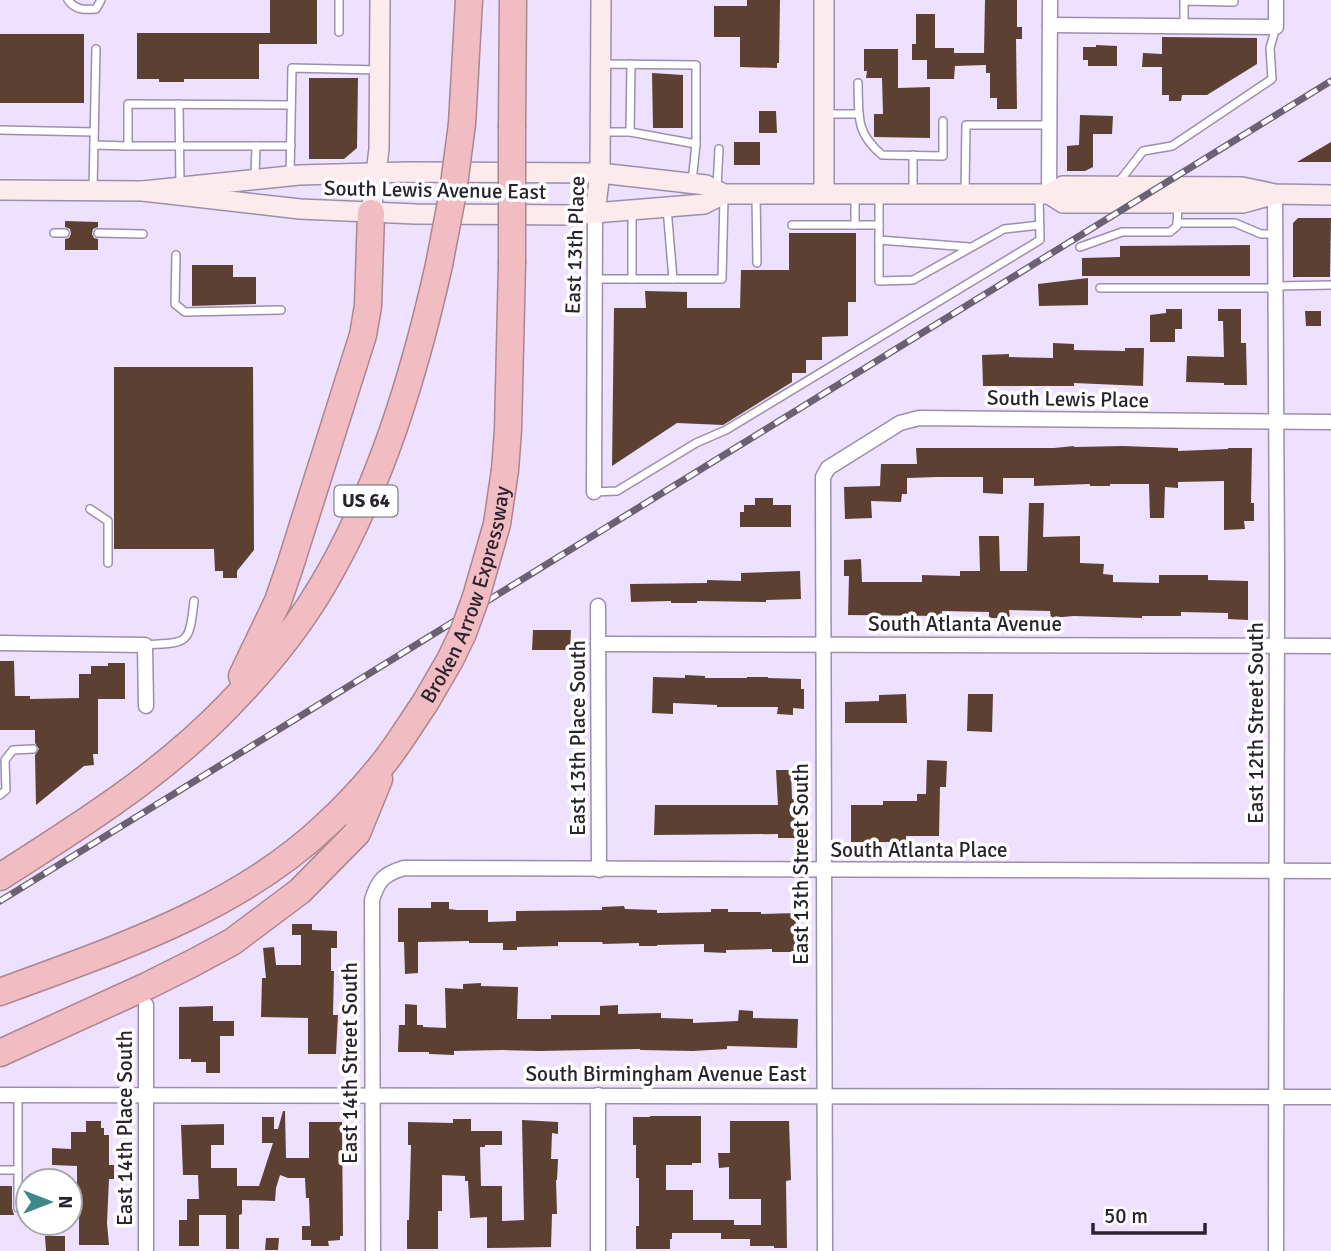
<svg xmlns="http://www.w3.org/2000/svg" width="1331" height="1251" font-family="Signika,sans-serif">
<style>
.building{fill:#5c4133}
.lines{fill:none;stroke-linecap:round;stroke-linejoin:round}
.lane-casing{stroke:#9c8fab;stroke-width:10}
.street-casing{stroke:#9c8fab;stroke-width:17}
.secondary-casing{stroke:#9c8fab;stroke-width:22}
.highway-casing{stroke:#ab868e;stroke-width:29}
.lane{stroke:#fff;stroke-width:7}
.street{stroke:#fff;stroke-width:14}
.secondary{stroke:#fbebed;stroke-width:19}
.highway{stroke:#f1bcc2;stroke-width:26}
.rail-casing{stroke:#6a6173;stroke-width:7}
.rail{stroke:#fff;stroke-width:4.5;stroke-dasharray:13;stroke-linecap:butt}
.highway-bridge-casing{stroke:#ab868e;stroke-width:29;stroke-linecap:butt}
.highway-bridge{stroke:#f1bcc2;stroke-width:26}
.labels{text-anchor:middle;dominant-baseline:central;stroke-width:7;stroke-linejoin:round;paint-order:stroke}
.shield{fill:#fff;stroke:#69656d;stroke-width:2}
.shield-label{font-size:19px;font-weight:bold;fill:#29232e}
.street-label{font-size:21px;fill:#29232e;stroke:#fff}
</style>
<rect width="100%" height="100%" fill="#eee0ff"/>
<g class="building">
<path d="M270,0H317V44H259V79H184V82H159V79H137V33H270Z"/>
<path d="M747,0H780L779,63H777V68L740,67V37H714V6H747Z"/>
<path d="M985,0H1017V27H1022V39H1016L1017,109H997V98H990V73H986V65L955,66L954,79H927V60H912V44H916V14H935V48H954V53H984Z"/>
<rect x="0" y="34" width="84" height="69"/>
<path d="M1162,37L1257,38V64L1207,95H1182L1181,101H1169V95H1162V67H1142L1143,53L1162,54Z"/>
<path d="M1096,45L1117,46V66H1088V60H1083V47H1096Z"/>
<path d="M864,49H898V88L930,87V138L874,137V114H883L882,78H866L867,71H864Z"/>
<path d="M652,73L683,75V128H653Z"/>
<path d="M309,78H358L357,148L344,159H309Z"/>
<path d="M759,111H776L777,133H759Z"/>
<path d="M1080,115L1113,116L1112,134H1093V167L1085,171H1067V146L1079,145Z"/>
<rect x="734" y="142" width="26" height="23"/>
<path d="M1331,142V162H1297Z"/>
<path d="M1298,218H1331L1330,277H1293V223Z"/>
<path d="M65,221L98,222V227L93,229L92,234L94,238L98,239V250H65V239L69,238L71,234L70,229L65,227Z"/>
<path d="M789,233H856V302H848V336L822,337V360H806V373H792V382L723,425L677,423L612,466L614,308H646L645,291L687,292V308H740L741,270H789Z"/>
<path d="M1250,245V276H1082V258L1120,257V246Z"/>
<path d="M192,265H233V277H256V304L192,306Z"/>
<path d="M1088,278V305L1039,306L1038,284Z"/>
<path d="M1166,309H1182V329H1175V342H1150V315L1166,313Z"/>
<path d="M1218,309H1241V343H1246L1247,385H1224V383L1186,382L1187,356L1224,357L1223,321H1218Z"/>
<path d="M1305,311H1321V326H1306Z"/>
<path d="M1053,343L1074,344V350L1125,351V348H1144L1143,386L1074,383V386H983L982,355L1009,354V357L1053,358Z"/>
<path d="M114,367H253L254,550L237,571V578H223V571H215L214,549H114Z"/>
<path d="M1074,446V447L1123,446L1178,448V451L1228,449V448H1252L1251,503H1254V521H1244L1245,529L1224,530V481L1178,482V488L1165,487L1164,518H1150L1149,484H1110V486H1090V484L1034,486V478H1003V494L983,493V477H937L907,478V494H902L901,502L871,501L872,518L845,519L844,487L880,486L881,464H917L916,448H1054Z"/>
<path d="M755,498H773V505H791V527H740V512H744V505H755Z"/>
<path d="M1029,503H1044L1043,537L1080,536V563L1104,564L1103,574L1113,575V582L1159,583V575H1208V580L1248,581V620L1228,619V613L1181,612V616H1142V618L1074,616L1051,618L1050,611L1009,610L1010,618H989V612L942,611V616L848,615L849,576H844V560L861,559L862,582H922V575L960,576V571H980L979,536H999L1000,571H1027Z"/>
<path d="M800,571L801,599L766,600V602L697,601V603H671V601L631,602L630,584L707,583V580L741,581V573Z"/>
<path d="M533,630H571L570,650H532Z"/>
<path d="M0,661H14L15,696H30V699L79,698V674H91V666H108V663H125V699H98V754H93L94,765L84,766L36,805L35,755L39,749L35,743V730H0Z"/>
<path d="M685,675L705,676V678H747V677H768V678L801,679V689H804V709L793,708V715L777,714L778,707H717V705L673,703V714L652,713L653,677L685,678Z"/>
<path d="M906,694L907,723H845V702L879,701V695Z"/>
<path d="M968,694H993L992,732L967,731Z"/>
<path d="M927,760L947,761L946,787H940L939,836H906V842H851V805H883V801H917V794H926Z"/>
<path d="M776,770H791L792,799H800V838H778V834L654,835L655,805H778Z"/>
<path d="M431,902H449V909L457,910H488V922L516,921V911L602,910V907L624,906L625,909L657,910V913L711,912V909H728V912H761V914L797,913L798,952H772V949L726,950V953L704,952V944L657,945V946H639V943L603,944L602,942H558V946L517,947V950H503V943H469V941L418,942V973L405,974L404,942H398V908H431Z"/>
<path d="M292,924H312V930L337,931V948H331V971H334L333,1015H338L336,1054H308V1018L261,1017L262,978H266L263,948L274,947L276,965H301V935H292Z"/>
<path d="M481,983V986L518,987L517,1019H551V1015H600V1006L618,1005V1014L661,1013V1018L693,1019V1023L738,1021L739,1010L753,1011V1018L798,1019L797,1048L727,1046V1049L693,1051L640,1050V1049L539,1051L503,1050L454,1051V1055L429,1054V1052H398L399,1025H405V1004L417,1005V1025H423V1027L446,1028L445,988L463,989V984Z"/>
<path d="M213,1006V1021H234V1036H220V1073H206V1062H191V1059H179V1007Z"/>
<path d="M283,1111H285L286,1158H309V1122H342L343,1236H340V1240L328,1241L329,1246H311V1240H302V1226H310L309,1198H306L305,1178H288L280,1175L276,1188L275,1201L242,1200V1214L239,1215V1249H226V1215H199V1246H179V1220H187V1199H199L198,1175H183L181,1125L224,1124V1145H211V1168H237V1186H259L273,1143H262V1117H274V1129H278Z"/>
<path d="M650,1116H701V1163H692V1165H666V1190H693V1220H734V1225H761V1199H729V1167L719,1168L718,1153H730V1121H789L791,1180L786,1181L787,1248H774V1246H750V1239H721V1233H672V1239H670V1249H636V1226H639V1178H636V1145H633V1117H650Z"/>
<path d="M453,1119H471V1131H502V1145H485V1147H480L481,1186H502V1221L524,1220L522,1120L558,1122V1134L552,1133L551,1159H558L557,1180H556L557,1214H552L551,1247L487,1248V1217L470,1218L468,1181H465V1176L442,1175V1211H438V1249H407V1220H409L411,1145H408V1122L453,1123Z"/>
<path d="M86,1121H101V1128H104V1135H109V1165H114V1179H109L107,1223L109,1245H79V1212H70V1191H77V1166L52,1165V1148L71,1149V1132H86Z"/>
<path d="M0,1186H12V1208L14,1215H0Z"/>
<path d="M40,1223H52L53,1234L41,1235Z"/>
<path d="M45,1236H65V1251H46Z"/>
<path d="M266,1238H279L278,1250H265Z"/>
</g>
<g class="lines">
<g class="lane-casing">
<g id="lane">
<path d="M68,0C75,10 84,10 96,9L101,0"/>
<path d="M339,0V32"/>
<path d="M1184,26V1L1234,2"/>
<path d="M601,64L696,65V144L692,182"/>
<path d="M631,64L630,132L696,144"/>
<path d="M858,83C859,116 855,132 882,155L943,156V121"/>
<path d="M179,104L180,184"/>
<path d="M825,114H859"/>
<path d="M0,130L94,132"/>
<path d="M601,132H630"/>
<path d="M94,145L128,146"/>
<path d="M291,146H128V104L291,105"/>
<path d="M290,175L292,68L379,70"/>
<path d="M255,177L256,146"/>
<path d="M1118,183L1143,151L1172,146L1272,79L1270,48L1276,27"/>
<path d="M717,187L719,149"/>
<path d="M93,189L96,49"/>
<path d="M965,192L966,125H1049"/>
<path d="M913,193V155"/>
<path d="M756,194L757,263"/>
<path d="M879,197V281L913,280L1004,229L1040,225"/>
<path d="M667,208L673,279"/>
<path d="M632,211V279"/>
<path d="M1177,223H1235L1261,234H1275"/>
<path d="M792,225H879"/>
<path d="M855,225V197"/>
<path d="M54,233H65"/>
<path d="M98,233L143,234"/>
<path d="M879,240L969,247"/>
<path d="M1080,247L1122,232H1170L1177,226L1178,204"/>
<path d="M176,255L175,304L185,312L281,310"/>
<path d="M595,279H722L724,198"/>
<path d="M1276,286L1331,285"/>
<path d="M1100,288H1275"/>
<path d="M594,492L617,491L696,443L726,430L1040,240L1039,194"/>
<path d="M90,509L108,521V563"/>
<path d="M146,645C188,642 189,646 194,601"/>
<path d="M0,795L6,790L5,760L13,750L33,749"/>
<path d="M18,1096V1208"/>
<path d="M0,1170H18"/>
</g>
</g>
<g class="street-casing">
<g id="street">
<path d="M1050,25L1276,27V0"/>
<path d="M1049,194L1050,0"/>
<path d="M1275,194L1277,568L1276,1251"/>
<path d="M594,492L595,213"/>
<path d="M598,606L599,870"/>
<path d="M0,643L145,645L146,706"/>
<path d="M598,644L1331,646"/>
<path d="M0,1095L1331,1097"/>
<path d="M598,1095V1251"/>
<path d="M146,1251V1005"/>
<path d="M373,1251L372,900C378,880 384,874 404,868L1331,871"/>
<path d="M825,1251L823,477L828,468L900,423L919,418L1331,422"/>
</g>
</g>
<g class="secondary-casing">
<g id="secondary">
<path d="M0,190L143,191L300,209L416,214L570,215L704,204L724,194"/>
<path d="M143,191L299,175L408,172L600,173L706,185L724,194H1049L1063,186L1242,187L1275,194L1331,195"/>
<path d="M824,193V0"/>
<path d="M1049,194L1063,203H1243L1272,195"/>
<path d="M371,213L379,149L380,0"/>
<path d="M595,213L600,173L601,0"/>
</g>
</g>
<g class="highway-casing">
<g id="highway">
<path d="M462,124L469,0"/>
<path d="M512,125L513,0"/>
<path d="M505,470L508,430L512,264"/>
<path d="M242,676L278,601L290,566L363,335L368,306L371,213"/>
<path d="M0,877C80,826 163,774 229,705C263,670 296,630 321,588C380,489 414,376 439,265"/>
<path d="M0,992C113,950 235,911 325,826C347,806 368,783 386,760C400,742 412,722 425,703"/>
<path d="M0,1053L149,985L191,964L232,942L300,891L357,833L379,779"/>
</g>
</g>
<use href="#lane" class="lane"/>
<use href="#street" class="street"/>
<use href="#secondary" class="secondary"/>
<use href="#highway" class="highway"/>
<g class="rail-casing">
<path id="rail" d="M0,901L1331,81"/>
</g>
<use href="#rail" class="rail"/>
<g class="highway-bridge-casing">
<g id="highway-bridge">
<path d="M512,264V125"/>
<path d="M439,265L453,192L462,124"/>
<path id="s1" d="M425,703L450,660L463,633L476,597L497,524L505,470"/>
</g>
</g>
<use href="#highway-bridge" class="highway-bridge"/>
</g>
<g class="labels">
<rect class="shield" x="334.5" y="485.5" width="63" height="31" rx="5"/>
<g class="shield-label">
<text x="366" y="501">US 64</text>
</g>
<g class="street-label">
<text transform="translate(435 190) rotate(1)">South Lewis Avenue East</text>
<text transform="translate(575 245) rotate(-88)">East 13th Place</text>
<text transform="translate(1068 399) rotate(1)">South Lewis Place</text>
<text stroke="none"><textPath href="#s1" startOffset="117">Broken Arrow Expressway</textPath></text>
<text x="965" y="624">South Atlanta Avenue</text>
<text transform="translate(1256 723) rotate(-90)">East 12th Street South</text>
<text transform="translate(578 738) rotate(-90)">East 13th Place South</text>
<text x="919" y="850">South Atlanta Place</text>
<text transform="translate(801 864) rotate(-90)">East 13th Street South</text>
<text transform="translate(350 1063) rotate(-90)">East 14th Street South</text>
<text x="666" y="1074">South Birmingham Avenue East</text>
<text transform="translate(125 1128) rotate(-90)">East 14th Place South</text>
</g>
</g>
<g transform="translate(49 1202) rotate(90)"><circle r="33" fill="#ffffff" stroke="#a9a7ab" stroke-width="2"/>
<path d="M0-5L12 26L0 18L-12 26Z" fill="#3f8788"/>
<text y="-10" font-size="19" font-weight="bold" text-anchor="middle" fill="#29232e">N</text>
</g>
<path d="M1093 1223v10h112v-10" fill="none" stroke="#29232e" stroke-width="3.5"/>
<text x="1104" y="1223" font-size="21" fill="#29232e" stroke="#ffffff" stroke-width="5" paint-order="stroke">50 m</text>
</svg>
